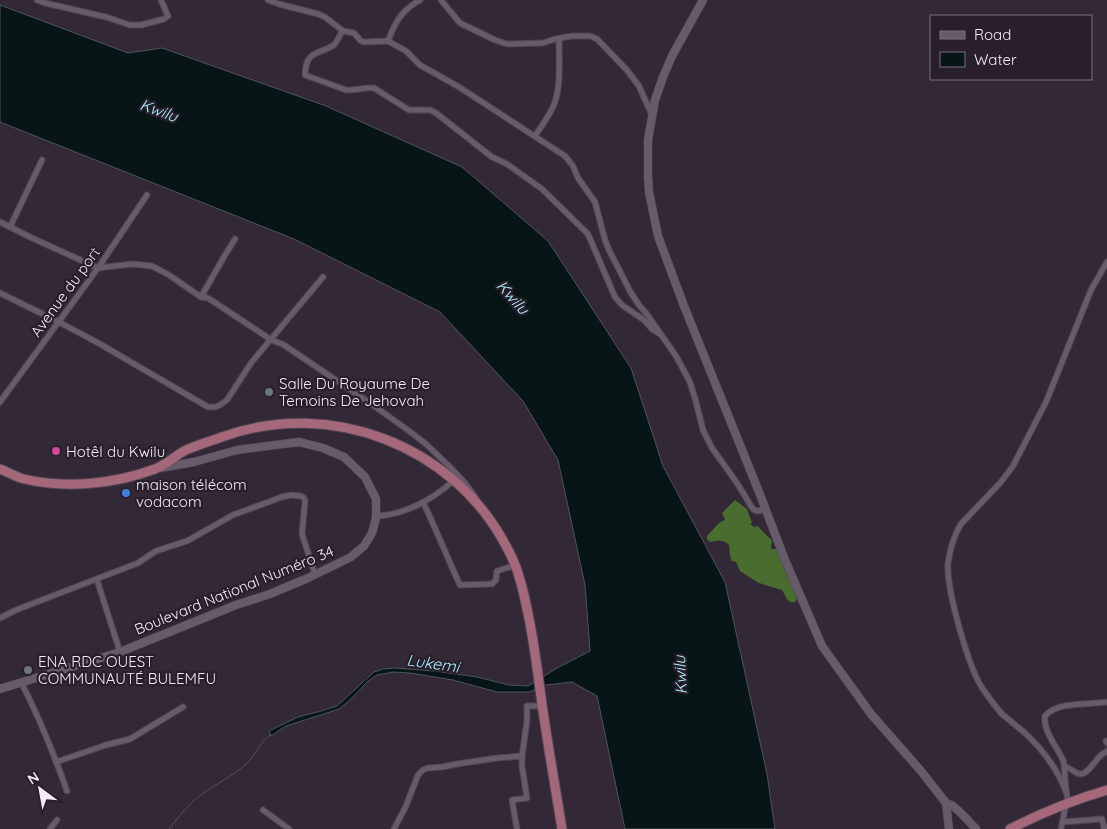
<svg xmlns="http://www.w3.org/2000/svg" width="1107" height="829" font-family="Quicksand,sans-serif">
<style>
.forest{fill:#496c2f}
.water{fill:#071516;stroke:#4e5559}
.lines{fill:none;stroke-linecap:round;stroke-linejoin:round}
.stream{stroke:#4e5559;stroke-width:1}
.minor-casing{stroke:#4f4551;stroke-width:7}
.secondary-casing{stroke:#4f4551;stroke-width:9}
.trunk-casing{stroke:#4f4551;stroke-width:11}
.minor{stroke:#675a69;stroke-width:5}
.secondary{stroke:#675a69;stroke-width:8}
.trunk{stroke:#a4687a;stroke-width:9}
.worship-dot{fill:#6b7280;stroke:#291e2b;stroke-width:2}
.hotel-dot{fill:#d1479c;stroke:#291e2b;stroke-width:2}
.shop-dot{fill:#3f7fe0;stroke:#291e2b;stroke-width:2}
.labels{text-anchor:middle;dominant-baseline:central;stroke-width:4.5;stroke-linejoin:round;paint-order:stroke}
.street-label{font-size:15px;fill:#f3ebf4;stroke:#291e2b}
.poi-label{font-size:15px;fill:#f3ebf4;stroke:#291e2b;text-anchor:start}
.water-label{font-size:16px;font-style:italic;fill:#a4f2fb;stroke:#291e2b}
</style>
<rect width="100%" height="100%" fill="#332835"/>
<path class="forest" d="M735,500L747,509L752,523L750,524L754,527L758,526L762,531L772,540L771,549H776L779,552L797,598L795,602C787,604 786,596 782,590L759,583L749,577L740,571L736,562L732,561C729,555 730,551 729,545C723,539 717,541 710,542L707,539V536L719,523L725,520L722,513Z"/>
<path class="water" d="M0,5L128,53L162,48L326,106L462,167L548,241L631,368L663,466L725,582L767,774L775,829H625L597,696L572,682L546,685L529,692H497L453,680L410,673L393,672L377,675L368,681L350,700L339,709L286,726L271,736L269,731L298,717L321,711L337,706L374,672L383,669L395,668L434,671L477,677L509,685L528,686L559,667L590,651L585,585L558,460L523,401L440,312L294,239L0,122Z"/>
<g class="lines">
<path class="stream" d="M169,829C179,817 188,804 201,795C215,784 233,776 246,764C256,755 260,742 271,734"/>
<g class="minor-casing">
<g id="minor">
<path d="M37,0L45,3L106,17L130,25H141L164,19L168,16L161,0"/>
<path d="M268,0L279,4L318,14L325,17L343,31L354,33L361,41L364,42L388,41L406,51L420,65L459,87L565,156L573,166L578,178L595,202L605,240L609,250L631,293L639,305L646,313L676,356L690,382L696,402L703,430L712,448L737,483L751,506L754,510L758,511L765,509"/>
<path d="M441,0L460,23L495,40L507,44L543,43L555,39L572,36H590L597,39L626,69L639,86L651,113"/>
<path d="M343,31C339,35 338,41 334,45C319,55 306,49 305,75L346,90C355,91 364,87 374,88L409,110H430L436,113L492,157L507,164L542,189L588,234L615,297L622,305L644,320L652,329L658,333"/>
<path d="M388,41C395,22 402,10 420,0"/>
<path d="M535,136C542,125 551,114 555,102C561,84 559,58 559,39"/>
<path d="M0,222L32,238L98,268L132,264L152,266L169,275L201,297L208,298L270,339L284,345L367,401L405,428L426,444L449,466L465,483L476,498"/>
<path d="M10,227L42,160"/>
<path d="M0,293L59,322L100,344L208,407H215L220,405L227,400L251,363L323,277"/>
<path d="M201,297L225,255L235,239"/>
<path d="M0,402L98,268L147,195"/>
<path d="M423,502C436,529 447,557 460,585L492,584L496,580L497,571L516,565"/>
<path d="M376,516C404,515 432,500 453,481"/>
<path d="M97,580L120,652"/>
<path d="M0,618L16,610L138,563L156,551L187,541L233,515L282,497L291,495L301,496L304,498L305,501L302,534L315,574"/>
<path d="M21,682C39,717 54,754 67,791"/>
<path d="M1106,741L1107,743"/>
<path d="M56,762L106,745L130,739L183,707"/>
<path d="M1065,767C1071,768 1076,774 1080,774C1087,775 1096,760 1100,756C1101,755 1106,752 1107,751"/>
<path d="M1066,792C1058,770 1042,749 1025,733C1017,726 1009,720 1001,713C995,706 990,699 985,692C969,672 946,588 948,563C950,550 954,535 961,524L1001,482L1013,466L1046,402L1091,290L1107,262"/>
<path d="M263,810L289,829"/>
<path d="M1063,822L1102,819L1104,828L1107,827"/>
<path d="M50,829L57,820"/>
<path d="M394,829L406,806L418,775L423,770L428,768L442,767L457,764L497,758L522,756"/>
<path d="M517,829L512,800L527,798L522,766V756L527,721V706H543"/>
<path d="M1061,829L1065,809L1068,804C1067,794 1065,785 1065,776C1064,770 1065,766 1063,760C1057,747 1043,731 1045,716C1058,701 1088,705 1107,702"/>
</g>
</g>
<g class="secondary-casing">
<g id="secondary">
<path d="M703,0L672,56L663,77L655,100L648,140V175L649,192L658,236L684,306L759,492L785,560L822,646L871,714L921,771L946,803L953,806L962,814L976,829"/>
<path d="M0,689L120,652L236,605L270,594L308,578L351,557L364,546L372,533L376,518V499L365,477L344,457L323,448L299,442L237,450L194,462L160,468"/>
<path d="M946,803L949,829"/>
</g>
</g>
<g class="trunk-casing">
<g id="trunk">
<path d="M0,469C8,472 16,477 24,479C67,489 114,484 155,469C165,465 174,457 184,451C197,445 211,441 225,436C330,399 452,445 505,544C509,551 513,559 516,567C518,572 519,578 521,583C531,621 536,659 541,697C547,741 555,785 562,829"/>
<path d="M1010,829C1041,813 1073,800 1107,790"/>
</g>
</g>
<use href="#minor" class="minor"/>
<use href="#secondary" class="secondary"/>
<use href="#trunk" class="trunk"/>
</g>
<g class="worship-dot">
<circle cx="269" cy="392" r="5"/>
<circle cx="28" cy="670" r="5"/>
</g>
<circle class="hotel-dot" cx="56" cy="451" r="5"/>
<circle class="shop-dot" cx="126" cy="493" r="5"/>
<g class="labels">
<g class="street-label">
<text transform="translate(65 292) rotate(-54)">Avenue du port</text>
<text transform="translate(234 590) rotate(-22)">Boulevard National Numéro 34</text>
</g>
<g class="poi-label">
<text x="279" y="383">Salle Du Royaume De<tspan x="279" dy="17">Temoins De Jehovah</tspan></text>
<text x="66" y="451">Hotêl du Kwilu</text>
<text x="136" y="484">maison télécom<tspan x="136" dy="17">vodacom</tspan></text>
<text x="38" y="661">ENA RDC OUEST<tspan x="38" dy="17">COMMUNAUTÉ BULEMFU</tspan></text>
</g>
<g class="water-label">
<text transform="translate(159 110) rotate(20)">Kwilu</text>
<text transform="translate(513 297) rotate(48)">Kwilu</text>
<text transform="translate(433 663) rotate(8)">Lukemi</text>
<text transform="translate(680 675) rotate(-93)">Kwilu</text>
</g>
</g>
<rect x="930" y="15" width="162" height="65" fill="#291e2b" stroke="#7a707b"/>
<rect x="940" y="31" width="25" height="8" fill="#675a69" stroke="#7a707b"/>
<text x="974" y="40" font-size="15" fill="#f3ebf4">Road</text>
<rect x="940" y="52" width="25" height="15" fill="#071516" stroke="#7a707b"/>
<text x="974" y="65" font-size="15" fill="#f3ebf4">Water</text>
<g transform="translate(40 789) rotate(328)" stroke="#291e2b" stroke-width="4" paint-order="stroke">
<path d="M0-4L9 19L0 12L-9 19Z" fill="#f3ebf4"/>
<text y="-8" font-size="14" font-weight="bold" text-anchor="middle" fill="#f3ebf4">N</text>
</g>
</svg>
